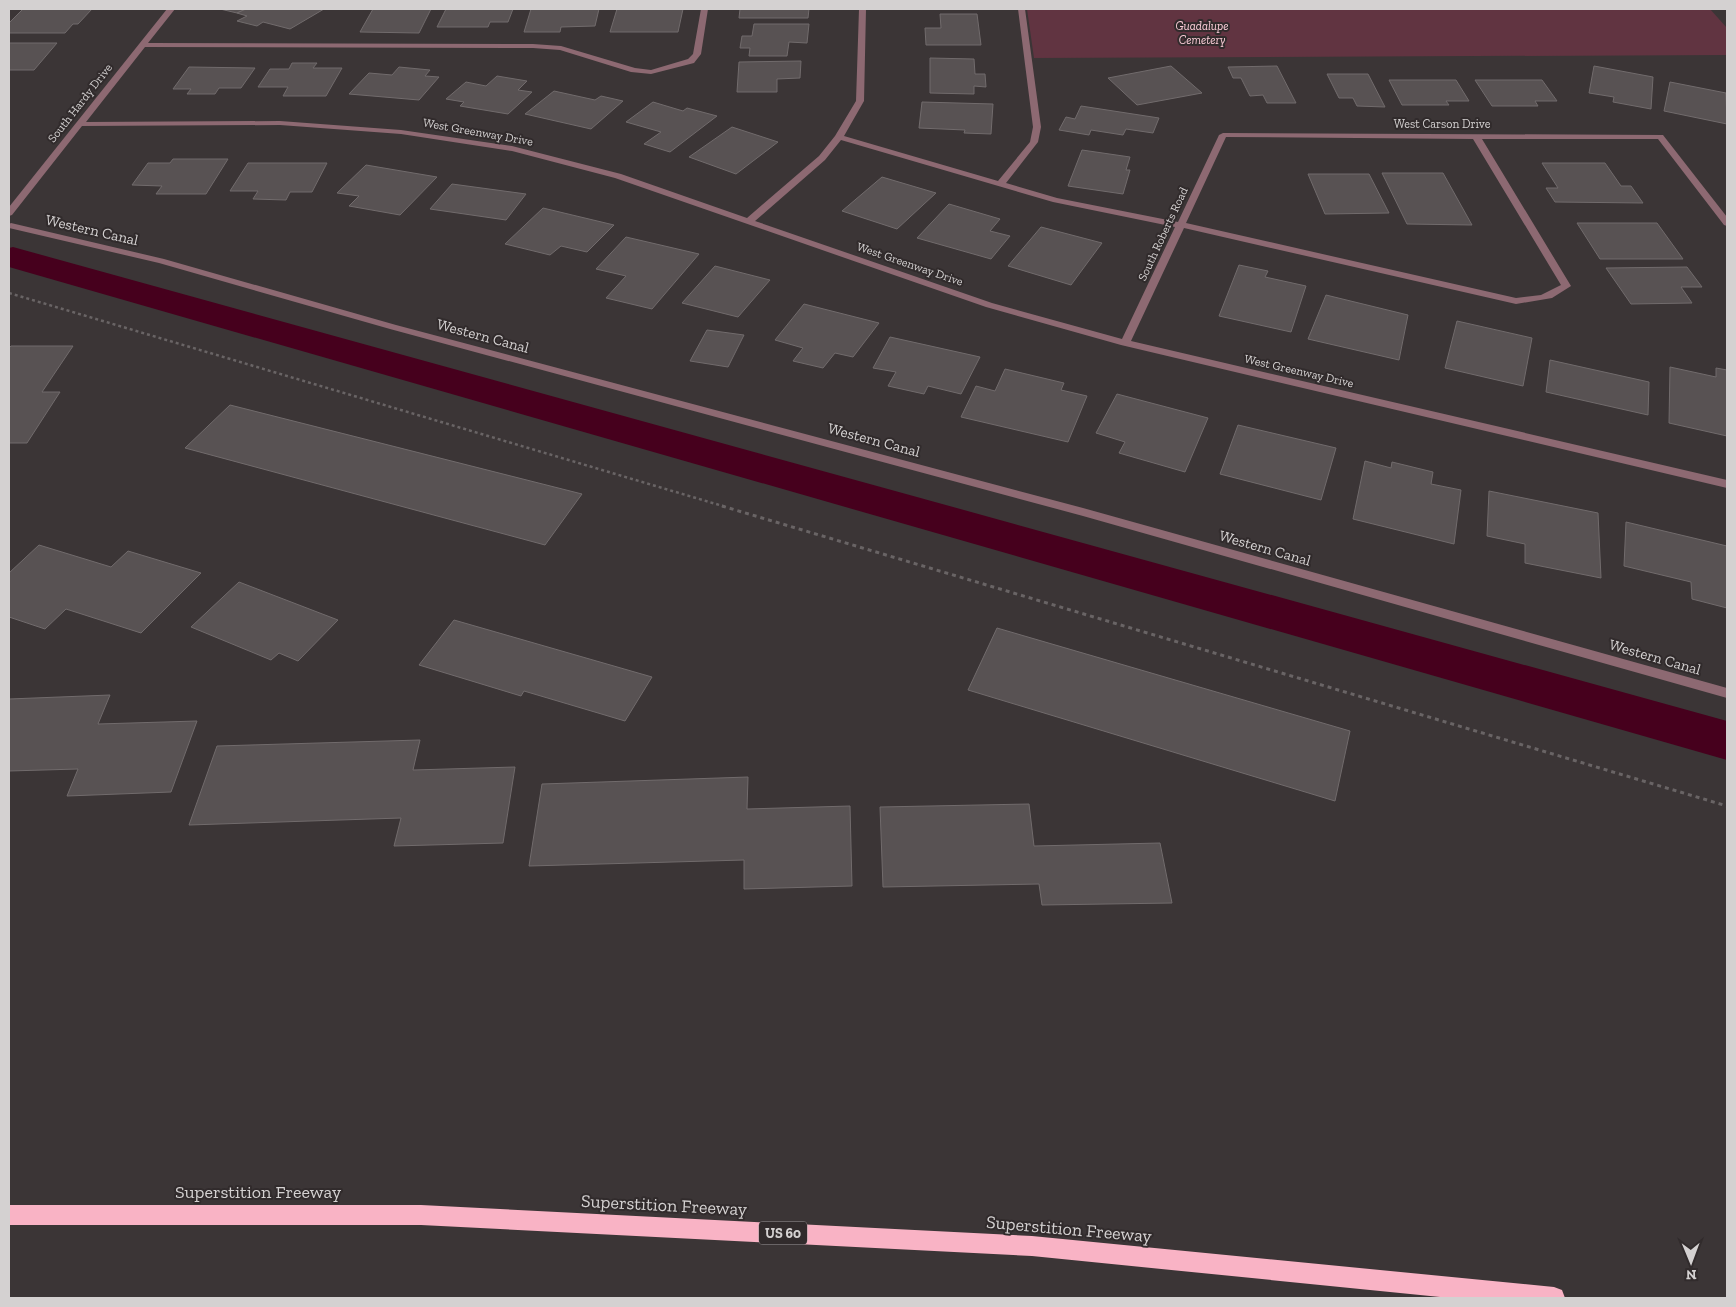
<svg xmlns="http://www.w3.org/2000/svg" width="1736" height="1307" font-family="'Zilla Slab',serif">
<style>
.green{fill:#613441}
.lines{fill:none;stroke-linecap:round;stroke-linejoin:round}
.canal{fill:#46001d;fill-rule:evenodd}
.building{fill:#585253;stroke:#716b6c}
.path-far1{stroke:#696465;stroke-width:2.5;stroke-dasharray:3 3;stroke-linecap:butt}
.path{stroke:#696465;stroke-width:3;stroke-dasharray:4 4;stroke-linecap:butt}
.minor{fill:#8d6972;fill-rule:evenodd}
.highway{fill:#f9b3c5;fill-rule:evenodd}
.labels{text-anchor:middle;dominant-baseline:central;stroke-width:4;stroke-linejoin:round;paint-order:stroke}
.far-park-label{font-size:12px;font-style:italic;fill:#fdced9;stroke:#312b2c}
.far-street-label{font-size:12px;fill:#d4d1d1;stroke:#312b2c}
.shield{fill:#312b2c;stroke:#a39fa0;stroke-width:1}
.shield-label{font-size:14px;font-weight:bold;fill:#d4d1d1}
.street-label{font-size:15px;fill:#d4d1d1;stroke:#312b2c}
.near-street-label{font-size:18px;fill:#d4d1d1;stroke:#312b2c}
</style>
<rect width="100%" height="100%" fill="#3b3536"/>
<path class="green" d="M1027,9H1710L1727,28V55L1034,58Z"/>
<g class="lines">
<path class="canal" d="M13,247L1727,721V760L9,267V248Z"/>
</g>
<g class="building">
<path d="M23,9H92L78,24H73L65,33H9V23Z"/>
<path d="M220,9H246L237,13Z"/>
<path d="M246,9H324L290,29L263,22L257,26L237,21L247,16L237,13Z"/>
<path d="M373,9H431L419,33L360,32Z"/>
<path d="M446,9H513L508,22H490L488,27H437Z"/>
<path d="M531,9H599L595,26L561,27L560,32H524Z"/>
<path d="M617,9H683L678,32H610Z"/>
<path d="M740,9H809L808,18H739Z"/>
<path d="M940,14H977L981,45H926L925,28H941Z"/>
<path d="M754,24H809L807,43L789,42L787,56H749L750,48H740L742,36H752Z"/>
<path d="M9,43H57L34,70H9Z"/>
<path d="M930,58L974,59L975,74H985L986,87L974,86V94L930,93Z"/>
<path d="M801,61L800,78L777,79V92H737L739,62Z"/>
<path d="M292,63H317L313,68H342L326,96H283L288,87H258L270,69H289Z"/>
<path d="M1171,66L1202,93L1137,105L1108,78Z"/>
<path d="M1277,66L1296,103H1267L1263,95L1250,96L1241,78H1233L1228,67Z"/>
<path d="M1594,66L1653,77L1651,109L1613,102L1614,97L1589,93Z"/>
<path d="M189,67L255,68L241,88H219L215,94H187L191,89H173Z"/>
<path d="M399,67L430,70L425,76L439,77L419,100L349,94L369,73L392,75Z"/>
<path d="M1327,74H1368L1385,107L1357,106L1353,98H1339Z"/>
<path d="M497,76L527,81L518,90L532,92L508,114L460,106L464,102L446,99L466,82L486,86Z"/>
<path d="M1389,80H1456L1469,101H1446L1449,105H1402Z"/>
<path d="M1475,80H1542L1557,101H1535L1538,106H1492Z"/>
<path d="M1670,82L1726,93L1727,124L1664,111Z"/>
<path d="M554,91L595,100L601,96L623,101L591,129L525,114Z"/>
<path d="M653,102L683,111L687,108L717,116L670,152L644,144L661,132L626,122Z"/>
<path d="M922,102L993,104L991,134L964,133L965,130L919,128Z"/>
<path d="M1081,106L1159,118L1153,133L1126,129L1123,135L1091,130L1089,135L1059,130L1066,117L1075,119Z"/>
<path d="M732,127L778,142L736,174L689,157Z"/>
<path d="M1082,150L1130,157L1126,170H1130L1123,194L1068,186Z"/>
<path d="M173,159H228L206,194H156L162,186L132,185L148,163H170Z"/>
<path d="M248,163H327L312,192H290L286,200L253,199L258,191H230Z"/>
<path d="M1542,163H1605L1621,186H1631L1643,203L1555,202L1546,188H1558Z"/>
<path d="M366,165L437,177L400,215L349,206L359,196L337,193Z"/>
<path d="M1382,173H1443L1472,225L1407,224Z"/>
<path d="M1308,174H1369L1389,213L1325,214Z"/>
<path d="M882,177L936,193L897,229L842,211Z"/>
<path d="M452,184L526,194L506,220L430,209Z"/>
<path d="M949,204L1000,219L990,231L1010,236L991,259L917,238Z"/>
<path d="M543,208L614,225L587,252L561,246L550,255L505,244Z"/>
<path d="M1577,223H1657L1683,259H1600Z"/>
<path d="M1041,227L1102,243L1071,285L1008,266Z"/>
<path d="M626,237L699,254L652,309L606,298L626,276L596,269Z"/>
<path d="M1239,265L1268,271L1265,277L1306,286L1291,332L1219,316Z"/>
<path d="M715,266L770,280L738,317L682,303Z"/>
<path d="M1687,267L1702,287H1681L1692,303L1631,304L1606,268Z"/>
<path d="M1326,295L1408,315L1399,360L1308,339Z"/>
<path d="M804,304L879,323L853,357L835,353L823,368L793,361L803,348L775,340Z"/>
<path d="M1457,321L1532,338L1523,386L1445,368Z"/>
<path d="M707,330L744,335L728,367L690,361Z"/>
<path d="M890,337L980,357L961,394L928,386L924,394L888,386L896,372L873,368Z"/>
<path d="M11,346H73L42,392H60L27,443H9V348Z"/>
<path d="M1550,360L1649,382L1648,415L1546,392Z"/>
<path d="M1670,367L1716,377V368L1727,370V436L1669,423Z"/>
<path d="M1005,369L1064,383L1061,390L1087,396L1068,442L961,417L976,386L995,391Z"/>
<path d="M1117,394L1208,418L1185,472L1119,453L1125,442L1096,433Z"/>
<path d="M230,405L582,494L545,545L185,448Z"/>
<path d="M1238,425L1336,448L1321,500L1220,474Z"/>
<path d="M1365,461L1391,468L1392,462L1433,472L1431,484L1461,490L1454,544L1353,519Z"/>
<path d="M1489,491L1598,513L1601,578L1525,563V544L1487,536Z"/>
<path d="M1626,522L1727,546V608L1692,599L1691,582L1624,566Z"/>
<path d="M39,545L111,567L128,551L201,573L141,633L66,609L45,629L9,617V573Z"/>
<path d="M239,582L338,620L298,661L279,653L271,660L191,627Z"/>
<path d="M454,620L652,677L625,721L524,691L521,696L419,665Z"/>
<path d="M997,628L1350,731L1335,801L968,690Z"/>
<path d="M110,695L98,724L197,721L171,792L67,796L78,769L9,771V699Z"/>
<path d="M420,740L413,770L515,767L503,843L394,846L401,818L189,825L217,746Z"/>
<path d="M748,777L747,809L850,806L852,886L744,889V860L529,866L542,784Z"/>
<path d="M1029,804L1034,846L1160,843L1172,903L1042,905L1039,884L883,887L880,807Z"/>
</g>
<g class="lines">
<path class="path-far1" d="M9,293L726,507"/>
<path class="path" d="M722,506L1727,806"/>
<g class="minor">
<path d="M167,9H175L148,43L533,44L561,46L635,68L651,70L688,59L693,54L701,9H708L701,54L694,63L651,74L631,72L560,50L533,48L145,47L86,122L280,121L401,130L512,146L621,174L747,218L819,156L835,136L856,101L859,9H866L864,101L844,136L998,181L1030,142L1033,127L1018,9H1025L1041,127L1038,142L1006,183L1057,198L1178,222L1219,135L1223,133L1663,135L1727,217V226L1724,225L1658,139H1482L1571,286L1552,298L1516,304L1184,228L1131,341L1727,480V488L1121,345L986,307L615,178L512,151L401,134L280,125L82,126L12,215L9,216V207ZM1226,137L1473,139L1561,285L1541,295L1516,298L1186,223ZM841,140L1053,202L1175,227L1122,339L992,303L755,221L825,160Z"/>
<path d="M11,223L164,259L396,325L1083,508L1727,688V698L1083,516L390,329L159,263L9,228V224Z"/>
</g>
<path class="highway" d="M9,1205H421L1032,1236L1554,1287L1562,1290L1565,1298H1450L1032,1256L421,1225H9Z"/>
</g>
<g class="labels">
<g class="far-park-label">
<text x="1202" y="26">Guadalupe<tspan x="1202" dy="14">Cemetery</tspan></text>
</g>
<g class="far-street-label">
<text transform="translate(80 103) rotate(-52)">South Hardy Drive</text>
<text x="1442" y="124">West Carson Drive</text>
<text transform="translate(478 132) rotate(10)">West Greenway Drive</text>
<text transform="translate(1163 234) rotate(-65)">South Roberts Road</text>
<text transform="translate(910 264) rotate(19)">West Greenway Drive</text>
<text transform="translate(1299 371) rotate(13)">West Greenway Drive</text>
</g>
<rect class="shield" x="759" y="1221.5" width="48" height="23" rx="4"/>
<g class="shield-label">
<text x="783" y="1233">US 60</text>
</g>
<g class="street-label">
<text transform="translate(92 230) rotate(13)">Western Canal</text>
<text transform="translate(483 336) rotate(15)">Western Canal</text>
<text transform="translate(874 440) rotate(15)">Western Canal</text>
<text transform="translate(1265 548) rotate(16)">Western Canal</text>
<text transform="translate(1655 657) rotate(16)">Western Canal</text>
</g>
<g class="near-street-label">
<text x="258" y="1192">Superstition Freeway</text>
<text transform="translate(664 1205) rotate(3)">Superstition Freeway</text>
<text transform="translate(1069 1229) rotate(5)">Superstition Freeway</text>
</g>
</g>
<rect width="1736" height="1307" fill="none" stroke="#d4d1d1" stroke-width="20"/>
<g transform="translate(1691 1262) rotate(179)" stroke="#312b2c" stroke-width="4" paint-order="stroke">
<path d="M0-4L9 19L0 12L-9 19Z" fill="#d4d1d1"/>
<text y="-8" font-size="14" font-weight="bold" text-anchor="middle" fill="#d4d1d1">N</text>
</g>
</svg>
